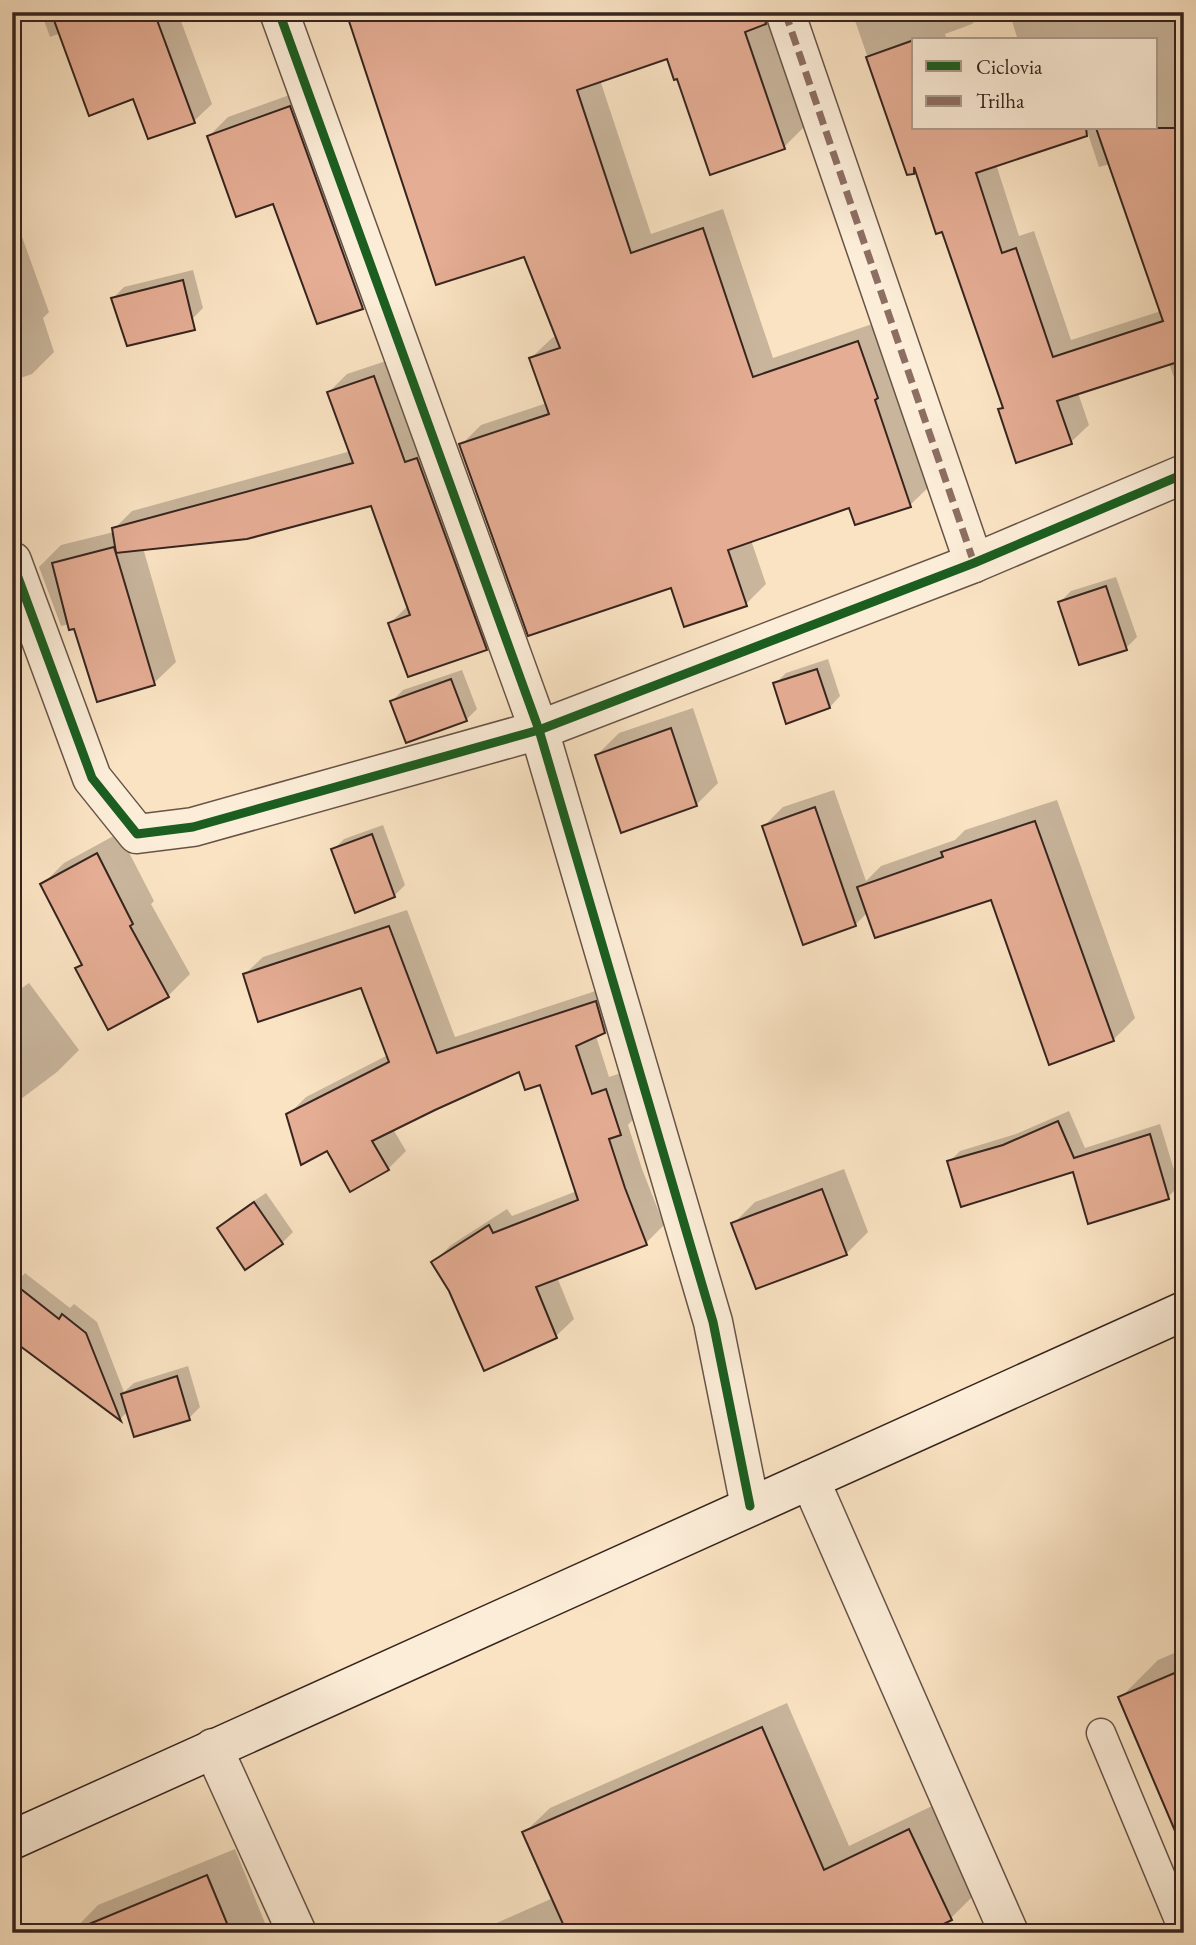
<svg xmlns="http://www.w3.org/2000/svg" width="1196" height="1945" font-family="'EB Garamond',serif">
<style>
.shadow{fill:#0003;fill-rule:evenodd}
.building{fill:#e5ad94;stroke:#36241e;stroke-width:2}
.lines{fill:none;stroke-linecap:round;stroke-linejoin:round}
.lane-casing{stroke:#675447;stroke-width:31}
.street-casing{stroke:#675447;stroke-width:41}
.secondary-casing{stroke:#36241e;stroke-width:41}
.lane{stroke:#fcedd8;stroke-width:28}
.street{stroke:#fcedd8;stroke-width:38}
.secondary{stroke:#fcedd8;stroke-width:38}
.quiet{stroke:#8d6e63;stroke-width:7;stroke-dasharray:14 7;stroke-linecap:butt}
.cycleway-casing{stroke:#fcedd8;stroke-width:13}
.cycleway{stroke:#1b5e20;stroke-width:9}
</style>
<rect width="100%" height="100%" fill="#fae3c3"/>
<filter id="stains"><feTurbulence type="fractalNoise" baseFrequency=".00286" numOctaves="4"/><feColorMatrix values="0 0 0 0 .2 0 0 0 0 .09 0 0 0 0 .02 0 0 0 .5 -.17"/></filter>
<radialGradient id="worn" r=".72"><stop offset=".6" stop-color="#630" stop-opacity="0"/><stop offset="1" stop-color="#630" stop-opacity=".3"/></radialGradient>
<g class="shadow">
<path d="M41,12H189L179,16L212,104L194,121L134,97L61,33L50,37Z"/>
<path d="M347,12H765L804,127L784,147L678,76L668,56L600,80L651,234L723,209L773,358L878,322L931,485L910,505L856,523L850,506L751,540L766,584L746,604L672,586L461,445L481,425L547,403L531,358L552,338L557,336L525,254Z"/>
<path d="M852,12H984L972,24L945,34L947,40H914V128H1156V40H1018L1009,12H1184V32L1174,35L1184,65V407L1169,363L1078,393L1089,425L1071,442L1000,409L1004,406L943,230L895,104L885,107ZM1088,134L1099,167L1110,164L1160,309L1158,312L1071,340L1034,231L1019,236L996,164Z"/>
<path d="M309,88L381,289L362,308L274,202L209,136L228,117Z"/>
<path d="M12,209L49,312L43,318L54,352L32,374L12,381Z"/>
<path d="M193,270L203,308L192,319L113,298L124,287Z"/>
<path d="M392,359L504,630L486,649L390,623L409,605L372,503L143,548L176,662L154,683L75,626L69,624L61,626L39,567L61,545L114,532V529L132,511L351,451L329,392L347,374Z"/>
<path d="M1116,577L1137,637L1126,648L1060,602L1071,591Z"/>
<path d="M12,585L28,629L17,640L12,641Z"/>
<path d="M828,659L840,696L830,707L775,684L786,673Z"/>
<path d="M462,670L477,709L466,720L392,701L403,690Z"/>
<path d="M693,708L718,783L696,805L597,755L619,733Z"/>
<path d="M834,790L866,881L881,866L955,840L965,830L1057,800L1135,1018L1113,1040L992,897L868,912L855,925L764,826L783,807Z"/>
<path d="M383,825L405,885L394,896L333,850L344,839Z"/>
<path d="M119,833L154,901L151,904L190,974L168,996L78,969L83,963L42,885L64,863Z"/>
<path d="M407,910L455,1037L614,985L622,1014L604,1032L596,1036L609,1077L624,1072L637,1115L628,1125L642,1169L664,1225L646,1243L557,1277L574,1319L556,1336L485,1368L450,1291L433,1263L451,1245L507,1209L512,1216L577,1191L541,1083L520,1069L393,1129L406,1151L388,1169L327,1149L288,1115L306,1097L388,1055L363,986L245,974L263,957Z"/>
<path d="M29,983L79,1050L57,1072L13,1105L12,995Z"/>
<path d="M1069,1111L1085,1148L1160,1124L1179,1186L1168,1197L1074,1170L949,1162L960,1151L1016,1134Z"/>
<path d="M844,1169L868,1232L846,1254L733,1224L755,1202Z"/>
<path d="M266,1193L293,1232L282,1243L219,1228L230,1217Z"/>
<path d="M25,1273L70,1308L74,1304L97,1322L124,1392L134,1383L188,1366L200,1407L189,1418L128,1411L121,1418L12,1338V1287Z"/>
<path d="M1184,1649V1806L1120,1698L1158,1660Z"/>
<path d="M787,1703L849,1846L934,1805L976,1893L951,1918L921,1933H474L553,1898L524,1833L550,1808Z"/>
<path d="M235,1849L269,1933H71L98,1905Z"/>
</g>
<g class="building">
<path d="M51,12H154L195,123L148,139L133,99L89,116Z"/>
<path d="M346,12H764L766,24L745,32L785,149L710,175L677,79L674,80L667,59L577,90L631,253L703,228L753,377L858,341L878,398L875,400L911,507L855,525L849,508L728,550L747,606L684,627L671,588L528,636L459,444L549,414L529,358L560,348L524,257L436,285Z"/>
<path d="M914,40V128H1086L1087,136L976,173L1002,253L1016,248L1053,357L1163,321L1096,128H1184V360L1057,401L1072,444L1016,463L998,409L1003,408L942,232L936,234L914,167V174L907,175L866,57Z"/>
<path d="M290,106L363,309L317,324L273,204L236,217L207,136Z"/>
<path d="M183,280L195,330L127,346L111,298Z"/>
<path d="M374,376L405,462L417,458L487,650L408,677L388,623L410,615L371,506L247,539L116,553L112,528L353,463L327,392Z"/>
<path d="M114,547L155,685L97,702L74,629L69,630L52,563Z"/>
<path d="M1106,586L1127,650L1079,665L1058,602Z"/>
<path d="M817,669L830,708L786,724L773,683Z"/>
<path d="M451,679L467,721L406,743L390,701Z"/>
<path d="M671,728L697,806L621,833L595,755Z"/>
<path d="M815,807L856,926L803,945L762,826Z"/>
<path d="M1035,821L1114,1041L1049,1065L991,900L875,938L857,887L943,857L941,852Z"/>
<path d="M372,834L395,897L355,913L331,849Z"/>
<path d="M97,853L133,924L130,926L169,997L108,1030L75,968L82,965L40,884Z"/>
<path d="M389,926L437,1053L596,1001L605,1033L576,1046L592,1094L606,1089L621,1135L609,1139L625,1188L647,1245L536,1287L557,1338L484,1371L449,1291L431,1262L489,1225L493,1233L578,1200L540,1085L525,1090L519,1072L435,1110L372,1141L389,1170L350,1192L327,1151L301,1165L286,1114L389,1062L361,988L258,1022L243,974Z"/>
<path d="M1058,1121L1074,1158L1150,1134L1169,1199L1088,1224L1073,1172L961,1207L947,1161L1003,1145Z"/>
<path d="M822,1189L847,1255L756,1289L731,1223Z"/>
<path d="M254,1202L283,1244L245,1270L217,1228Z"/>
<path d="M12,1282L59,1319L62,1314L86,1333L121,1421L12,1340Z"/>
<path d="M177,1376L190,1420L134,1437L121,1394Z"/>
<path d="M1184,1669V1852L1118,1697Z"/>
<path d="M762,1727L824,1870L909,1829L952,1920L925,1933H567L522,1832Z"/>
<path d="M207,1875L231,1933H70V1932Z"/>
</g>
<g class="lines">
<g class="lane-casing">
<path id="lane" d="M1101,1733L1184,1932"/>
</g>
<g class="street-casing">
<g id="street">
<path d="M279,12L539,730L713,1322L750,1506"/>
<path d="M785,12L974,563"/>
<path d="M12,561L92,778L137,834L193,827L539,730L974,563L1184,474"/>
<path d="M810,1480L1009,1933"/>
<path d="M213,1748L297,1933"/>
</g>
</g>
<g class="secondary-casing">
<path id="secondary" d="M12,1840L1184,1311"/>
</g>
<use href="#lane" class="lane"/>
<use href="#street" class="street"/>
<use href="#secondary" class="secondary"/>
<path class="quiet" d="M785,12L974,563"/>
<g class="cycleway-casing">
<g id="cycleway">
<path d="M279,12L539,730L713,1322L750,1506"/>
<path d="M12,561L92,778L137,834L193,827L539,730L974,563L1184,474"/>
</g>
</g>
<use href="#cycleway" class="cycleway"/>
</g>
<rect width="1196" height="1945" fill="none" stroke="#fae3c3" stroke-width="42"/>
<rect x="14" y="14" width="1168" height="1917" fill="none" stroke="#36241e" stroke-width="3.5"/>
<rect x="21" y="21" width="1154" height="1903" fill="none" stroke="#36241e" stroke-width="2"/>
<rect x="912" y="38" width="245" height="91" fill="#fcedd8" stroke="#ad9d8e" stroke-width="2"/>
<rect x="926" y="61" width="35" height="10" fill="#1b5e20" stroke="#ad9d8e" stroke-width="2"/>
<text x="976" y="74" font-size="21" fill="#36241e">Ciclovia</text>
<rect x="926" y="96" width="35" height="10" fill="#8d6e63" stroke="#ad9d8e" stroke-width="2"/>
<text x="976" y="108" font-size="21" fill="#36241e">Trilha</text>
<rect width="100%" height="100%" filter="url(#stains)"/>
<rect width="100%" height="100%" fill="url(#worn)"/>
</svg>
